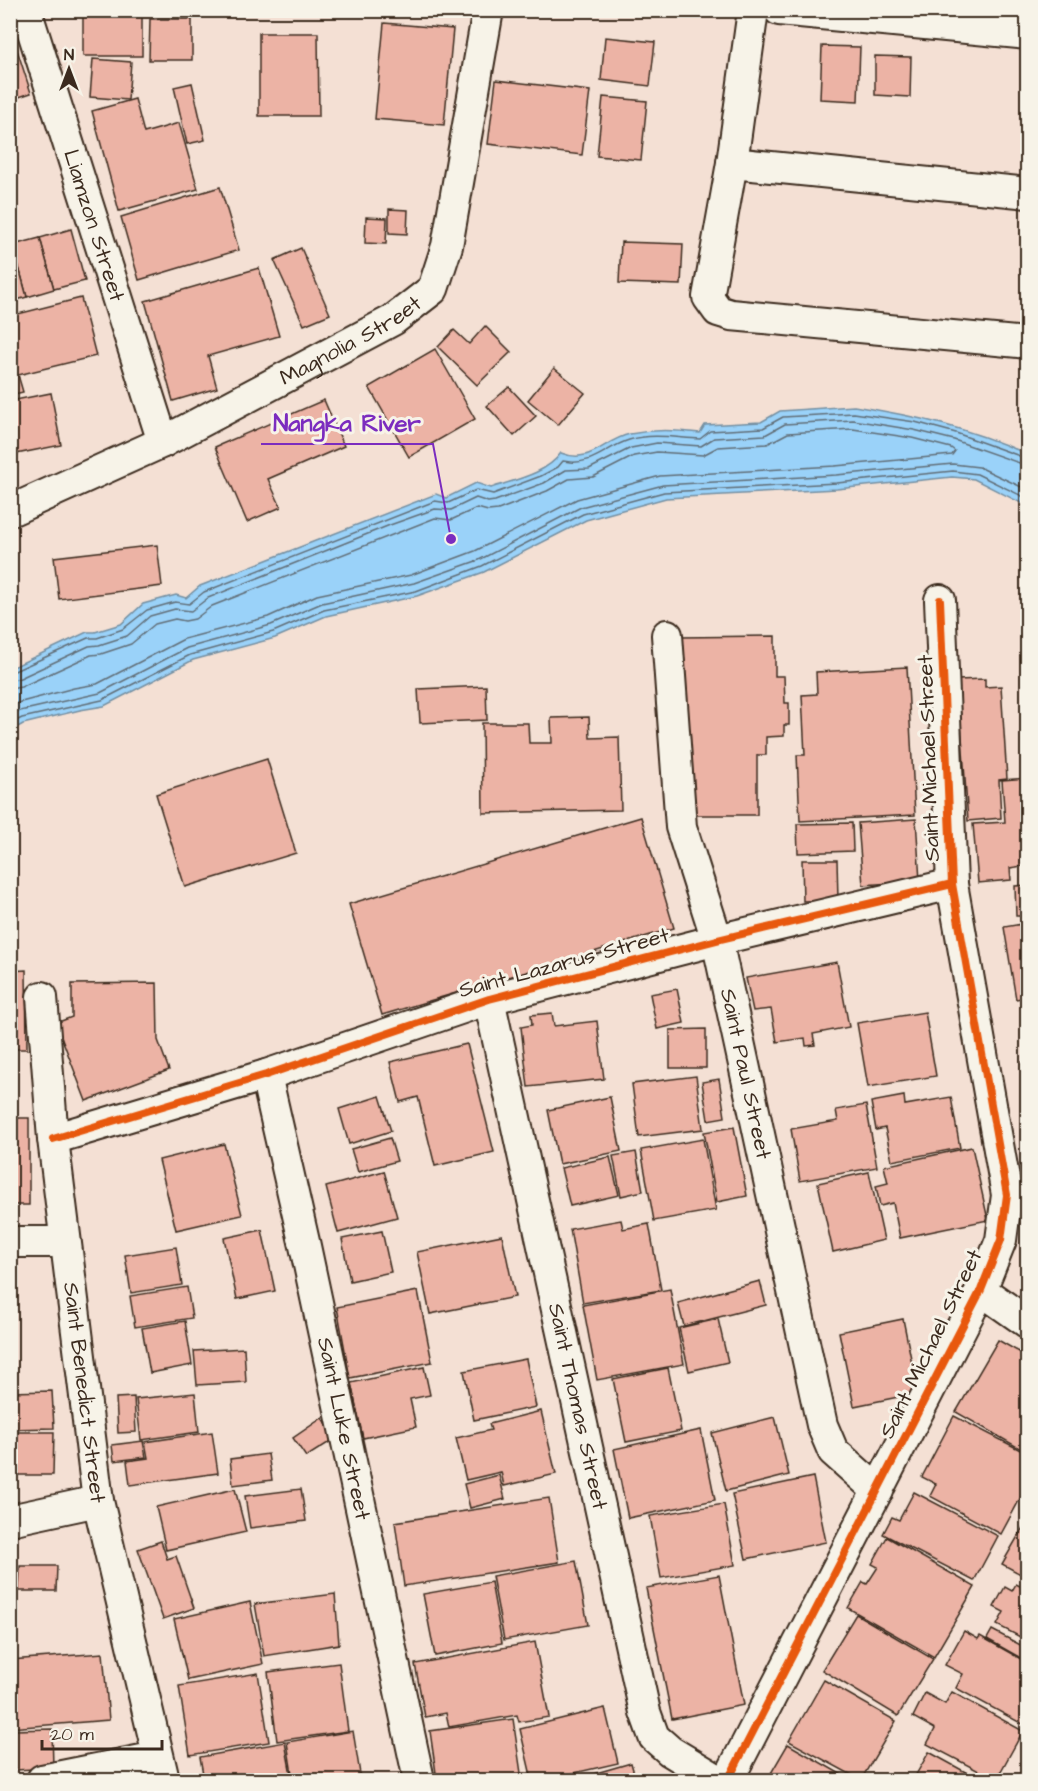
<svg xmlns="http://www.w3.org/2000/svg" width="1038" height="1791" font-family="'Architects Daughter',sans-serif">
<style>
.water{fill:#9ad2f9;stroke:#748fa1;stroke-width:1.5}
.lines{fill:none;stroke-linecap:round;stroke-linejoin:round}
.shore{stroke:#616d76;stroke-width:1.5}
.building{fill:#ecb3a5;stroke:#3b2a1e;stroke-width:1.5}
.minor-casing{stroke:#3b2a1e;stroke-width:34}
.minor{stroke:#f7f3e8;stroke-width:30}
.cycleway-casing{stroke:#f7f3e8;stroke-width:11}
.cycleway{stroke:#e8590c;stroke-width:8}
.labels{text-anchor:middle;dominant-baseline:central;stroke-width:6;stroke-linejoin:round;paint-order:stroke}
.street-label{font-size:22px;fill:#3b2a1e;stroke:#f7f3e8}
.leader{fill:none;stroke:#7b2cbf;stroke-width:2}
.callout-dot{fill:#7b2cbf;stroke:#f7f3e8;stroke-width:2}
.callout-label{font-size:24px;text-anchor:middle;font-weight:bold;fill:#7b2cbf;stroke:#f7f3e8;stroke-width:6;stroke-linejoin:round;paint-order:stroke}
</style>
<rect width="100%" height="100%" fill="#f4e0d4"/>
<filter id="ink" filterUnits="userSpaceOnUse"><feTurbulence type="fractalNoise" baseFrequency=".0167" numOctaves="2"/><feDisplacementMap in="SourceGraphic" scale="12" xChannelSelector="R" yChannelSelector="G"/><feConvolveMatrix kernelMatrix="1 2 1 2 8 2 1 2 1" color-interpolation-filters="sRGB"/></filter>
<g filter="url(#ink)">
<path class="water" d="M854,406C916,416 969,428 1027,454V506L974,479L952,477L837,489L666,498L586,520L484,572L417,596L326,616L275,638L193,660L104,706L80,710L23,724L11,731V668L87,632H95L121,624L143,604L176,595L186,598L200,586L436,494L446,498L476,483L491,488C514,480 546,474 561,453C591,465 603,440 630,434C655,429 674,430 700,433L705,425L761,422L780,411Z"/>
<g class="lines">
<g class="shore">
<path d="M10,673L88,638H97L123,629L147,610L175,602L189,604L204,592L435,501L448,503L476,490L493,494L541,476L558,467L563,461C592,467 604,448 629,440C653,433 676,438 700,439L710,431L763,428L783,417L854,413L915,422L956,433L1028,459"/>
<path d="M10,680L18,679L89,646L99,645L127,636L150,616L175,609L191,611L208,598L390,525L435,509L451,510L476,498L488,502L495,501L544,483L566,470L589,469L631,448L657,443L701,446L714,438L765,435L785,424L853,420L914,430L954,440L1028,466"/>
<path d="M10,689L21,687L91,655L101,654L131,644L155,624L175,619L185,621L195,619L212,606L435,518L451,520L477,508L488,511L498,510L547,491L569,479L593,477L634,456L657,452L703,455L718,447L767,444L788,433L853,429L912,438L951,448L955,451L952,455L835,466L660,476L577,499L475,551L411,575L317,595L268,617L184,639L97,684L74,688L10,705"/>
<path d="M10,716L20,711L100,693L187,648L271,625L322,603L414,583L479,560L581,507L663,485L836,475L953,464L979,467L1028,490"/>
<path d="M10,724L22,718L102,700L190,655L273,632L324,610L416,591L482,566L583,514L664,492L837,483L953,471L977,474L1028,499"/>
</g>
</g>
<g class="building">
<rect x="83" y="11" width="59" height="45"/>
<path d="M150,19H192V60H149Z"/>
<path d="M384,23L453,29L444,125L375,119Z"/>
<path d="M10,28L31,93L10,100Z"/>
<path d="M259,33H318L319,116H259Z"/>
<path d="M605,37L655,42L650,86L601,80Z"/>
<path d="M822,46L860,47L858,101L820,99Z"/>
<path d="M875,56L911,57L910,97L875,95Z"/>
<path d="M93,59L131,62L128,100L90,97Z"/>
<path d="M496,80L590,91L582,155L488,144Z"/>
<path d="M192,83L205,140L187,144L174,87Z"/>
<path d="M603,97L647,101L641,160L597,156Z"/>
<path d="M135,99L144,133L179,123L198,189L119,211L92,111Z"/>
<path d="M220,187L239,250L139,280L121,217Z"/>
<path d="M389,209L408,210L407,234L389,233Z"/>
<path d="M366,217L387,218L386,244L365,243Z"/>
<path d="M71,229L85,281L54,289L40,238Z"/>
<path d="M40,238L54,289L27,297L13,245Z"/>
<path d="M621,242L683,244L681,285L619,283Z"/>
<path d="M13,245L27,297L10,302V246Z"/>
<path d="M301,248L330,314L304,325L274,260Z"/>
<path d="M259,268L279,336L208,356L217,388L173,401L145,301Z"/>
<path d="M81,298L96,356L18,375L23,392L10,395V316Z"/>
<path d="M485,326L511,352L477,385L438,347L454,330L469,344Z"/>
<path d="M435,349L475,419L409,457L369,387Z"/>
<path d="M554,368L585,393L558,425L528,400Z"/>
<path d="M509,387L536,416L514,436L487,406Z"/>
<path d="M51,393L61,445L16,454L10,424V401Z"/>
<path d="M324,400L344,446L268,479L281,507L247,522L215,447Z"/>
<path d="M157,545L162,586L59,599L54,557Z"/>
<path d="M775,636V676H784L785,703H789V725H784V736L766,737V755H757V815H682L680,637Z"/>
<path d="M907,667L915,815L800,821L797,755H805L802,695L817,694L816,672Z"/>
<path d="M985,679V687L1001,686L1007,779L999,780L1001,818L968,821L958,680Z"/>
<path d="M486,686L487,720L420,723L418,689Z"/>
<path d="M589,717L590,738L619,737L621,810L483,813L482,723H528L529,743H552L551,718Z"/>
<path d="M267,759L296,853L185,887L156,794Z"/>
<path d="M1028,778V856L1021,857L1023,866L1010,868L1011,880L978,883L973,824L1005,822L1002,780Z"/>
<path d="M641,817L674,928L382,1015L349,904Z"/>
<path d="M916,819L920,881L863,885L858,823Z"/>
<path d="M852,823L853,851L798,853L797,824Z"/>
<path d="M802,860H837L838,900L803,901Z"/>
<path d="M1028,885V916H1016L1015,886Z"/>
<path d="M1028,923V997L1016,999L1004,927Z"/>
<path d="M837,962L849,1027L813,1034L815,1045L806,1046L805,1038L777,1042L771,1009L753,1011L746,978Z"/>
<path d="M26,970L27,1049H10V971Z"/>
<path d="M157,983L158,1040L169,1070L86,1101L56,1023L72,1017V984Z"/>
<path d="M677,989L684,1023L657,1029L650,994Z"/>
<path d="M925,1012L936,1076L868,1087L857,1023Z"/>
<path d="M552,1013L554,1026L597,1021L604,1079L528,1087L521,1027L532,1025L531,1015Z"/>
<path d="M706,1029V1068H670V1030Z"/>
<path d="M467,1044L494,1152L435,1166L418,1097L400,1102L390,1062Z"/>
<path d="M1022,1062H1028V1108H1025Z"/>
<path d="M696,1076L703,1129L639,1137L632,1084Z"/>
<path d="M719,1079L725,1117L708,1120L702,1082Z"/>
<path d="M380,1096L391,1131L349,1144L339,1109Z"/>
<path d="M904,1096L905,1105L951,1097L960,1148L892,1161L885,1128L876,1130L871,1102Z"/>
<path d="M610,1097L621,1151L559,1164L548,1110Z"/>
<path d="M866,1105L877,1167L800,1181L791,1129L838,1121L836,1110Z"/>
<rect x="10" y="1118" width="19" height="87"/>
<path d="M734,1127L747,1196L717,1202L704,1132Z"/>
<path d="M390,1138L397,1161L358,1172L351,1149Z"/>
<path d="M703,1139L716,1210L654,1221L641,1150Z"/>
<path d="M224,1144L242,1215L176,1230L159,1160Z"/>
<path d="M972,1147L988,1220L900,1238L893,1203L880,1206L876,1186L888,1183L884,1166Z"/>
<path d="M636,1152L643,1191L621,1196L613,1156Z"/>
<path d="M610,1157L619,1195L570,1206L561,1168Z"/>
<path d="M384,1171L397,1217L338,1233L326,1187Z"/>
<path d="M869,1172L884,1240L833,1252L818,1183Z"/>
<path d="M621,1220L623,1229L649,1224L661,1290L583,1303L570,1229Z"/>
<path d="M262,1230L275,1291L237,1299L224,1238Z"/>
<path d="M382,1231L391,1272L350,1281L342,1239Z"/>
<path d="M502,1235L515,1297L430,1314L417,1252Z"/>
<path d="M176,1247L182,1285L131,1293L125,1255Z"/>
<path d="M760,1281L766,1305L684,1326L678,1303Z"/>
<path d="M187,1287L192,1318L135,1327L130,1296Z"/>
<path d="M670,1289L684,1364L597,1380L583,1305Z"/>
<path d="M418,1291L432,1362L350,1378L337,1307Z"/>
<path d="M718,1319L728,1362L689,1371L679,1328Z"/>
<path d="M903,1319L918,1393L854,1406L839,1332Z"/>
<path d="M185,1321L192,1365L150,1373L142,1328Z"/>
<path d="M998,1340L1028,1357V1453L956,1412Z"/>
<path d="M244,1348L246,1382L197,1385L194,1351Z"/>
<path d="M526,1359L536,1407L474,1420L464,1371Z"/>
<path d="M424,1367L430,1395L410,1399L416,1427L363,1438L351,1383Z"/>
<path d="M668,1368L681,1431L626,1442L613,1379Z"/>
<path d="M52,1391L54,1428L10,1429V1392Z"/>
<path d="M195,1393L199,1432L141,1440L136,1399Z"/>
<path d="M134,1397L136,1432L118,1433L116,1398Z"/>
<path d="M541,1411L556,1474L504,1486L501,1472L466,1480L456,1438L491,1430L489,1424Z"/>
<path d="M954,1416L1028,1454V1484L1001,1534L930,1496L936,1484L922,1477Z"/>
<path d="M775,1417L789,1475L726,1491L712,1433Z"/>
<path d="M322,1418L336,1438L306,1457L293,1438Z"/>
<path d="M701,1430L715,1500L628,1518L614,1449Z"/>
<path d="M13,1432H54L53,1475H13Z"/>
<path d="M212,1432L218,1473L130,1485L127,1461L148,1458L145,1442Z"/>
<path d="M143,1441L146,1457L114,1461L112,1445Z"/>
<path d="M268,1454L272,1480L233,1485L230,1459Z"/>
<path d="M499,1475L505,1499L470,1508L464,1484Z"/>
<path d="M813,1477L826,1542L746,1559L732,1494Z"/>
<path d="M235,1489L246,1532L166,1550L156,1507Z"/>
<path d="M301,1489L306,1521L250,1528L245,1496Z"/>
<path d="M914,1492L998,1536L974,1581L883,1534L892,1517L899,1520Z"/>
<path d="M549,1498L559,1562L404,1586L395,1522Z"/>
<path d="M724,1504L735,1565L661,1578L650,1516Z"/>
<path d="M1028,1519V1578L1002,1564Z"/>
<path d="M887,1537L975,1587L934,1657L848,1608L863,1582L867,1584L878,1567L872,1564Z"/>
<path d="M161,1541L167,1559L176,1556L194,1608L163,1619L138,1549Z"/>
<path d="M576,1561L588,1625L504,1640L492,1576Z"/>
<path d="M20,1566H57L56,1591H19Z"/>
<path d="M719,1575L744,1705L672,1719L646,1588Z"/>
<path d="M491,1582L502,1643L435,1656L423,1594Z"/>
<path d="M1016,1584L1028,1590V1641L997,1625L1004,1612L994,1607L1005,1587L1012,1591Z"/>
<path d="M335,1594L339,1644L264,1656L255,1604Z"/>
<path d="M250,1602L263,1664L188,1680L174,1619Z"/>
<path d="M856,1614L933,1659L898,1716L822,1670Z"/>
<path d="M992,1630L1028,1649V1662L987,1639Z"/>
<path d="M964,1631L978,1639L980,1636L1028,1663V1727L956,1688L963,1674L945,1665Z"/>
<path d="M535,1642L549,1717L519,1722L517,1715L449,1727L446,1713L425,1717L415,1664Z"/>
<path d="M103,1653L109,1720L10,1728V1660Z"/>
<path d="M339,1663L348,1731L277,1741L268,1672Z"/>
<path d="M258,1673L269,1742L190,1755L179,1686Z"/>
<path d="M824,1680L896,1721L861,1780L789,1741Z"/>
<path d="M952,1692L1023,1731L996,1780L927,1744L935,1729L913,1717L925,1693L945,1704Z"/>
<path d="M605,1708L618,1763L544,1780H532L520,1729Z"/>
<path d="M513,1719L522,1780H437L430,1731Z"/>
<path d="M52,1729L53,1768L15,1770L14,1730Z"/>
<path d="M353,1731L361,1780H293L287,1742Z"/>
<path d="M285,1742L292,1780H204L200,1757Z"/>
<path d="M788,1744L851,1780H767Z"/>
<path d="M929,1752L980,1780H913Z"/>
<path d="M631,1763L636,1780H572Z"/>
</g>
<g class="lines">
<g class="minor-casing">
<g id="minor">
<path id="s1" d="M26,10L163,442"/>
<path d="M753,10L732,163L708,297L718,311L731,315L1028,343"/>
<path d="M779,10L1028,34"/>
<path d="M732,163L1028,193"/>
<path id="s2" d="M10,511L163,442L393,320L433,289L447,246L488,10"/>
<path id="s3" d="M667,635L681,827L717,940L822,1425L833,1451L878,1491"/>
<path id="s4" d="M42,997L53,1139L98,1501L164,1780"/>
<path id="s5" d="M489,999L645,1712L654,1737L670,1751L718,1780"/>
<path id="s6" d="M266,1075L305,1246L419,1780"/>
<path d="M53,1139L266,1075L489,999L717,940L952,884"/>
<path d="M10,1242H65"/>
<path d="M981,1290L1028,1323"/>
<path d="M10,1520L98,1501"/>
<path d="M42,1780L157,1757"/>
<path d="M728,1780L981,1290L1001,1240L1007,1195L952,884L940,600"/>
</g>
</g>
<use href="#minor" class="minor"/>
<g class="cycleway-casing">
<g id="cycleway">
<path d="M53,1139L266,1075L489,999L717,940L952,884"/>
<path d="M728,1780L981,1290L1001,1240L1007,1195L952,884L940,600"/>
</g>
</g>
<use href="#cycleway" class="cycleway"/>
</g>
</g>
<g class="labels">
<g class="street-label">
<text stroke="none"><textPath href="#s1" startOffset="226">Liamzon Street</textPath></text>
<text stroke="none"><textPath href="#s2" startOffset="381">Magnolia Street</textPath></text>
<text transform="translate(929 758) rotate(-92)">Saint Michael Street</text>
<text transform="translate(564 963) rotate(-15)">Saint Lazarus Street</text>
<text stroke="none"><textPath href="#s3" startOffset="448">Saint Paul Street</textPath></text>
<text transform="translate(931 1344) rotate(-64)">Saint Michael Street</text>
<text stroke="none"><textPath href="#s4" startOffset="398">Saint Benedict Street</textPath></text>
<text stroke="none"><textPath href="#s5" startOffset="417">Saint Thomas Street</textPath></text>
<text stroke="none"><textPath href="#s6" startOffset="362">Saint Luke Street</textPath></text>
</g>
</g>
<path class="leader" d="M451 539L433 444H261"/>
<circle class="callout-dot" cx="451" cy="539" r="6"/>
<g class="callout-label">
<text x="347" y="431">Nangka River</text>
</g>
<rect width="1038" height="1791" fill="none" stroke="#f7f3e8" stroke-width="36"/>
<rect x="18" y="18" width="1002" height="1755" fill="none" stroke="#3b2a1e" stroke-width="2" filter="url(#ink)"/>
<g transform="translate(69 69)" stroke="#f7f3e8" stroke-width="4.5" paint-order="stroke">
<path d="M0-4.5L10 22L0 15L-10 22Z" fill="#3b2a1e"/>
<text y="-9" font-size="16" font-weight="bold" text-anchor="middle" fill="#3b2a1e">N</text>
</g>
<path d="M42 1740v9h120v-9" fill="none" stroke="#3b2a1e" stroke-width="3"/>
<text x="51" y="1740" font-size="18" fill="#3b2a1e" stroke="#f7f3e8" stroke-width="4.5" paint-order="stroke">20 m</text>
</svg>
